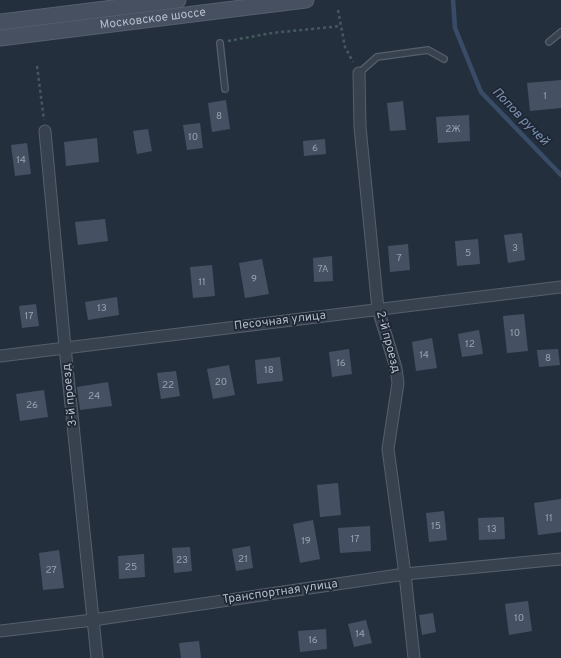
<svg xmlns="http://www.w3.org/2000/svg" width="561" height="658" font-family="Overpass,sans-serif">
<style>
.lines{fill:none;stroke-linecap:round;stroke-linejoin:round}
.stream{stroke:#394c67;stroke-width:4.5}
.building{fill:#455162}
.service-casing{stroke:#565f6c;stroke-width:8}
.minor-casing{stroke:#565f6c;stroke-width:13}
.secondary-casing{stroke:#565f6c;stroke-width:17}
.path{stroke:#44595c;stroke-width:2.5;stroke-dasharray:3 3;stroke-linecap:butt}
.service{stroke:#38414e;stroke-width:5.5}
.minor{stroke:#38414e;stroke-width:11}
.secondary{stroke:#465061;stroke-width:15}
.labels{text-anchor:middle;dominant-baseline:central;stroke-width:3.5;stroke-linejoin:round;paint-order:stroke}
.number-label{font-size:10px;fill:#98a1af}
.street-label{font-size:12px;fill:#b4bcc9;stroke:#1d2633}
.water-label{font-size:13px;font-style:italic;fill:#7c92b1;stroke:#1d2633}
</style>
<rect width="100%" height="100%" fill="#242f3e"/>
<g class="lines">
<path class="stream" d="M453,0L455,28L481,92L561,175"/>
</g>
<g class="building">
<path d="M561,80V108L530,111L527,83Z"/>
<path d="M226,100L230,129L212,132L208,103Z"/>
<path d="M403,101L406,130L390,131L387,103Z"/>
<path d="M469,115L470,141L438,143L436,117Z"/>
<path d="M200,123L203,148L187,150L183,125Z"/>
<path d="M148,129L152,151L137,154L133,131Z"/>
<path d="M97,138L99,162L66,166L64,142Z"/>
<path d="M325,139L326,154L304,156L303,141Z"/>
<path d="M27,143L31,174L15,176L11,145Z"/>
<path d="M105,219L108,241L78,245L75,222Z"/>
<path d="M522,233L525,260L508,263L504,235Z"/>
<path d="M478,239L480,264L457,266L455,241Z"/>
<path d="M408,244L410,270L390,272L388,246Z"/>
<path d="M332,256L333,281L314,282L313,258Z"/>
<path d="M262,259L269,294L245,298L239,263Z"/>
<path d="M212,265L215,296L193,298L190,267Z"/>
<path d="M117,297L119,315L88,320L85,302Z"/>
<path d="M36,304L39,326L22,328L19,306Z"/>
<path d="M524,314L528,351L507,353L503,316Z"/>
<path d="M479,330L483,354L462,357L458,334Z"/>
<path d="M432,338L437,368L416,371L412,342Z"/>
<path d="M349,349L352,374L332,377L329,352Z"/>
<path d="M558,349L560,365L539,367L537,350Z"/>
<path d="M280,357L283,381L257,384L255,360Z"/>
<path d="M229,365L235,395L213,399L207,369Z"/>
<path d="M176,371L180,396L161,399L157,373Z"/>
<path d="M108,382L112,406L80,410L77,387Z"/>
<path d="M44,390L48,417L20,421L16,394Z"/>
<path d="M338,483L341,515L320,517L317,485Z"/>
<path d="M561,499V532L538,535L534,503Z"/>
<path d="M444,511L447,540L429,542L426,513Z"/>
<path d="M504,517L505,539L479,540L478,518Z"/>
<path d="M313,520L320,559L300,563L293,524Z"/>
<path d="M370,526L371,551L340,553L338,528Z"/>
<path d="M250,546L253,568L236,571L232,549Z"/>
<path d="M190,547L192,571L174,573L172,548Z"/>
<path d="M59,550L64,588L43,590L39,553Z"/>
<path d="M144,554L145,577L119,579L118,556Z"/>
<path d="M528,601L532,631L509,635L505,604Z"/>
<path d="M433,613L436,632L422,635L419,615Z"/>
<path d="M366,620L372,643L354,647L348,624Z"/>
<path d="M326,629L327,649L300,652L298,631Z"/>
<path d="M199,641L201,658H181L179,643Z"/>
</g>
<g class="lines">
<g class="service-casing">
<g id="service">
<path d="M549,42L561,32"/>
<path d="M220,43L225,89"/>
<path d="M359,73L377,57L428,50L444,59"/>
</g>
</g>
<g class="minor-casing">
<g id="minor">
<path d="M359,73L360,127L378,309L396,368L398,383L388,449L405,574L414,658"/>
<path d="M45,131L65,347L97,658"/>
<path d="M0,356L561,287"/>
<path d="M0,631L93,620L405,574L561,559"/>
</g>
</g>
<g class="secondary-casing">
<g id="secondary">
<path d="M0,22L178,0"/>
<path id="s1" d="M0,38L306,0"/>
</g>
</g>
<g class="path">
<path d="M338,10L345,47L353,62"/>
<path d="M228,41L272,33L341,26"/>
<path d="M37,66L44,120"/>
</g>
<use href="#service" class="service"/>
<use href="#minor" class="minor"/>
<use href="#secondary" class="secondary"/>
</g>
<g class="labels">
<g class="number-label">
<text x="545" y="96">1</text>
<text x="219" y="116">8</text>
<text x="453" y="129">2Ж</text>
<text x="193" y="137">10</text>
<text x="315" y="148">6</text>
<text x="21" y="160">14</text>
<text x="515" y="248">3</text>
<text x="468" y="253">5</text>
<text x="399" y="258">7</text>
<text x="323" y="269">7А</text>
<text x="254" y="279">9</text>
<text x="202" y="282">11</text>
<text x="102" y="308">13</text>
<text x="29" y="316">17</text>
<text x="515" y="333">10</text>
<text x="470" y="344">12</text>
<text x="424" y="355">14</text>
<text x="548" y="358">8</text>
<text x="341" y="363">16</text>
<text x="269" y="370">18</text>
<text x="221" y="382">20</text>
<text x="168" y="385">22</text>
<text x="94" y="396">24</text>
<text x="32" y="405">26</text>
<text x="549" y="518">11</text>
<text x="436" y="526">15</text>
<text x="492" y="529">13</text>
<text x="355" y="539">17</text>
<text x="306" y="541">19</text>
<text x="243" y="559">21</text>
<text x="182" y="560">23</text>
<text x="131" y="567">25</text>
<text x="51" y="570">27</text>
<text x="519" y="618">10</text>
<text x="360" y="634">14</text>
<text x="313" y="640">16</text>
</g>
<g class="street-label">
<text stroke="none"><textPath href="#s1" startOffset="154">Московское шоссе</textPath></text>
<text transform="translate(280 321) rotate(-7)">Песочная улица</text>
<text transform="translate(388 342) rotate(75)">2-й проезд</text>
<text transform="translate(70 395) rotate(-96)">3-й проезд</text>
<text transform="translate(280 592) rotate(-8)">Транспортная улица</text>
</g>
<g class="water-label">
<text transform="translate(520 117) rotate(46)">Попов ручей</text>
</g>
</g>
</svg>
